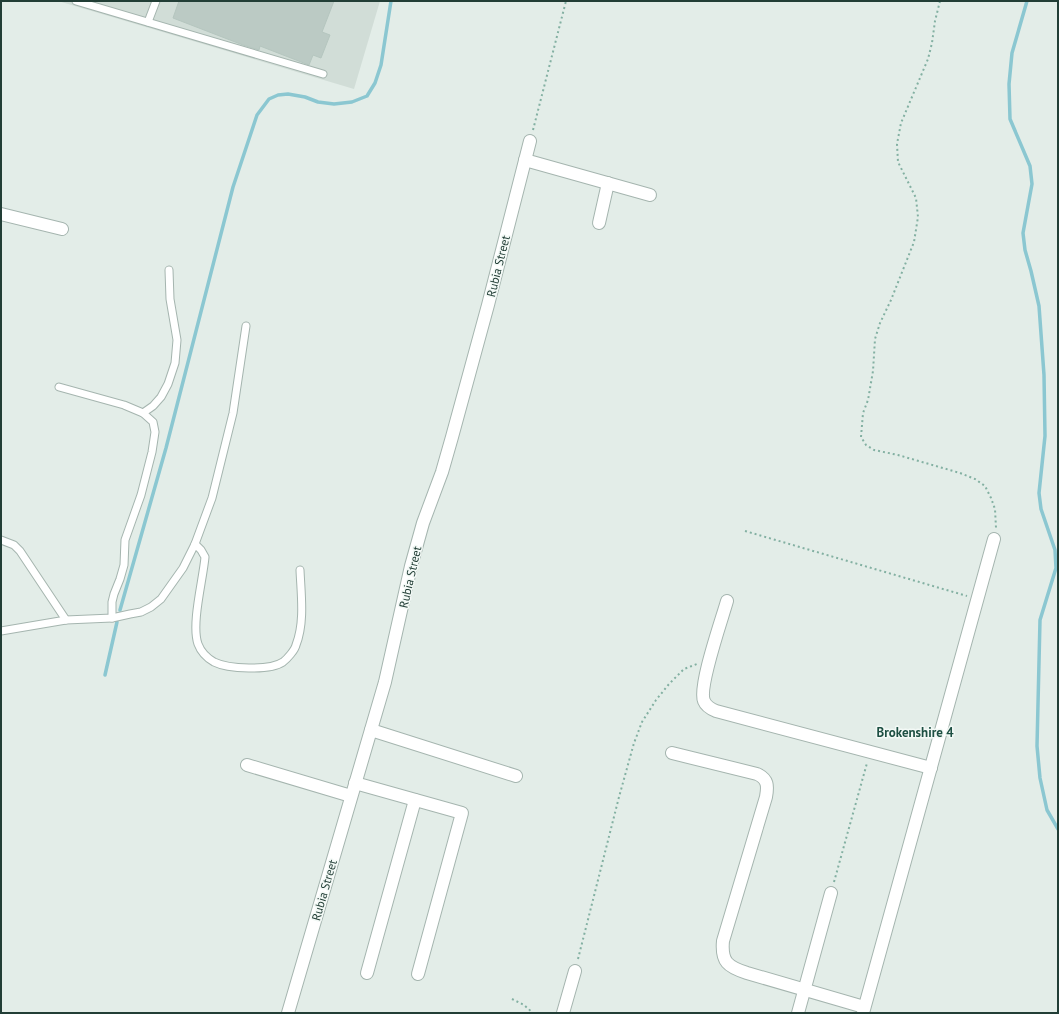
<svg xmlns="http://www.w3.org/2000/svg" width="1059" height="1014" font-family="'PT Sans',sans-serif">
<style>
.built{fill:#d1ddd7}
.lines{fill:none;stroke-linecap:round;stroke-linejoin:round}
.stream{stroke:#8bc7d1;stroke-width:3.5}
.building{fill:#bbcac4;stroke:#b5c6bf}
.service-casing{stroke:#a5b5af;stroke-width:9}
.minor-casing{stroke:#a5b5af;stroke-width:14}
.path{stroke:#83b0a2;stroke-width:2;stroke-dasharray:2 3;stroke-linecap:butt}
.service{stroke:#fff;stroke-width:7}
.minor{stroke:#fff;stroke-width:12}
.labels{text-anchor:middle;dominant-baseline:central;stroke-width:3;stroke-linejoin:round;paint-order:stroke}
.street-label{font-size:12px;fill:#223e36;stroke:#f3f9f6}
.neighbourhood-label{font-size:13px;font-weight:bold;fill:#1e5043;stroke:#f3f9f6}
</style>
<rect width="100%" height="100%" fill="#e3ede8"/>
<path class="built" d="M58,1H380L354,89Z"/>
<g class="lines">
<g class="stream">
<path d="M1027,1L1012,53L1009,84L1010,119L1030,166L1032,184L1023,233L1025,250L1031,271L1039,306L1044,375L1045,436L1039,493L1041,509L1055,550L1056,568L1040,620L1037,746L1040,778L1047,810L1058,829"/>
<path d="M120,610L166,448L233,187L257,115L269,99L278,95L288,94L305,97L318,102L334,104L352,102L367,96L375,83L381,65L391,1"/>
<path d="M105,675L117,622"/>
</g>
</g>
<path class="building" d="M179,1H334L322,32L330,35L321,58L313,55L309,65L260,46L259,50L243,45L173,18Z"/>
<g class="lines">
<g class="service-casing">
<g id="service">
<path d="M76,1L323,74"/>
<path d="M148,22L156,1"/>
<path d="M59,387L124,405L143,413L153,422L155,432L152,452L141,495L125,540L124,565L120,579L114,594L112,602V618"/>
<path d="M143,413L153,406L161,397L168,384L175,363L177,340L170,299L169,270"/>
<path d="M1,540L14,545L20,551L66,620"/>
<path d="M195,544L201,550L205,557C203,580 191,624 198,644C201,652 207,658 214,662C228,669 270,671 283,662C287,659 295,650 296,645C305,622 301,594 300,570"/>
<path d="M1,631L66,620L112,618L130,614L141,612L151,607L161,599L183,568L195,544L212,498L233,413L246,326"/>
</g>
</g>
<g class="minor-casing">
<g id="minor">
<path d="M525,160L650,195"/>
<path d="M1,214L62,229"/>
<path d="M599,223L608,183"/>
<path d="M727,601C722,619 698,687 704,701C706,706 711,709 716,711L931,768"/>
<path d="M371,730L516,776"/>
<path d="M672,753L757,774C768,779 768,786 766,797L723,941C721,962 728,967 747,973L864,1007"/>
<path d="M247,765L351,796"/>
<path d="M355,783L462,813L418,974"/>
<path d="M367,973L415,800"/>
<path d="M288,1013L385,682L411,566L423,523L442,472L452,437L488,305L530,141"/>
<path d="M563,1013L575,971"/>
<path d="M798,1013L831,893"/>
<path d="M863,1013L994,539"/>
</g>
</g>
<g class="path">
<path d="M940,1L935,21L932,43L928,59L901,123L897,144L898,162L916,198L918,217L914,242L891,300L880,323L875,339L873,371L868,400L863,413L861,437L866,445L874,450L898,455L960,473L975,479L985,486L991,498L995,509L996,528"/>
<path d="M533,130L566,1"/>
<path d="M745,531L967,596"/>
<path d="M834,882L867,763"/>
<path d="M578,959L619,797L634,743L642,722L656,700L669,684L684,669L697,664"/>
<path d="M512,999L524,1005L533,1013"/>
</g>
<use href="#service" class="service"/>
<use href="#minor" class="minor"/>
</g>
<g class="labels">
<g class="street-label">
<text transform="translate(498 266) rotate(-76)">Rubia Street</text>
<text transform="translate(410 577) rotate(-77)">Rubia Street</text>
<text transform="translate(324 890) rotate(-74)">Rubia Street</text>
</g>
<g class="neighbourhood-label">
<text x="915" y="732">Brokenshire 4</text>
</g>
</g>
<rect width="1059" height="1014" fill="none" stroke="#223e36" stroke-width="4"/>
</svg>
